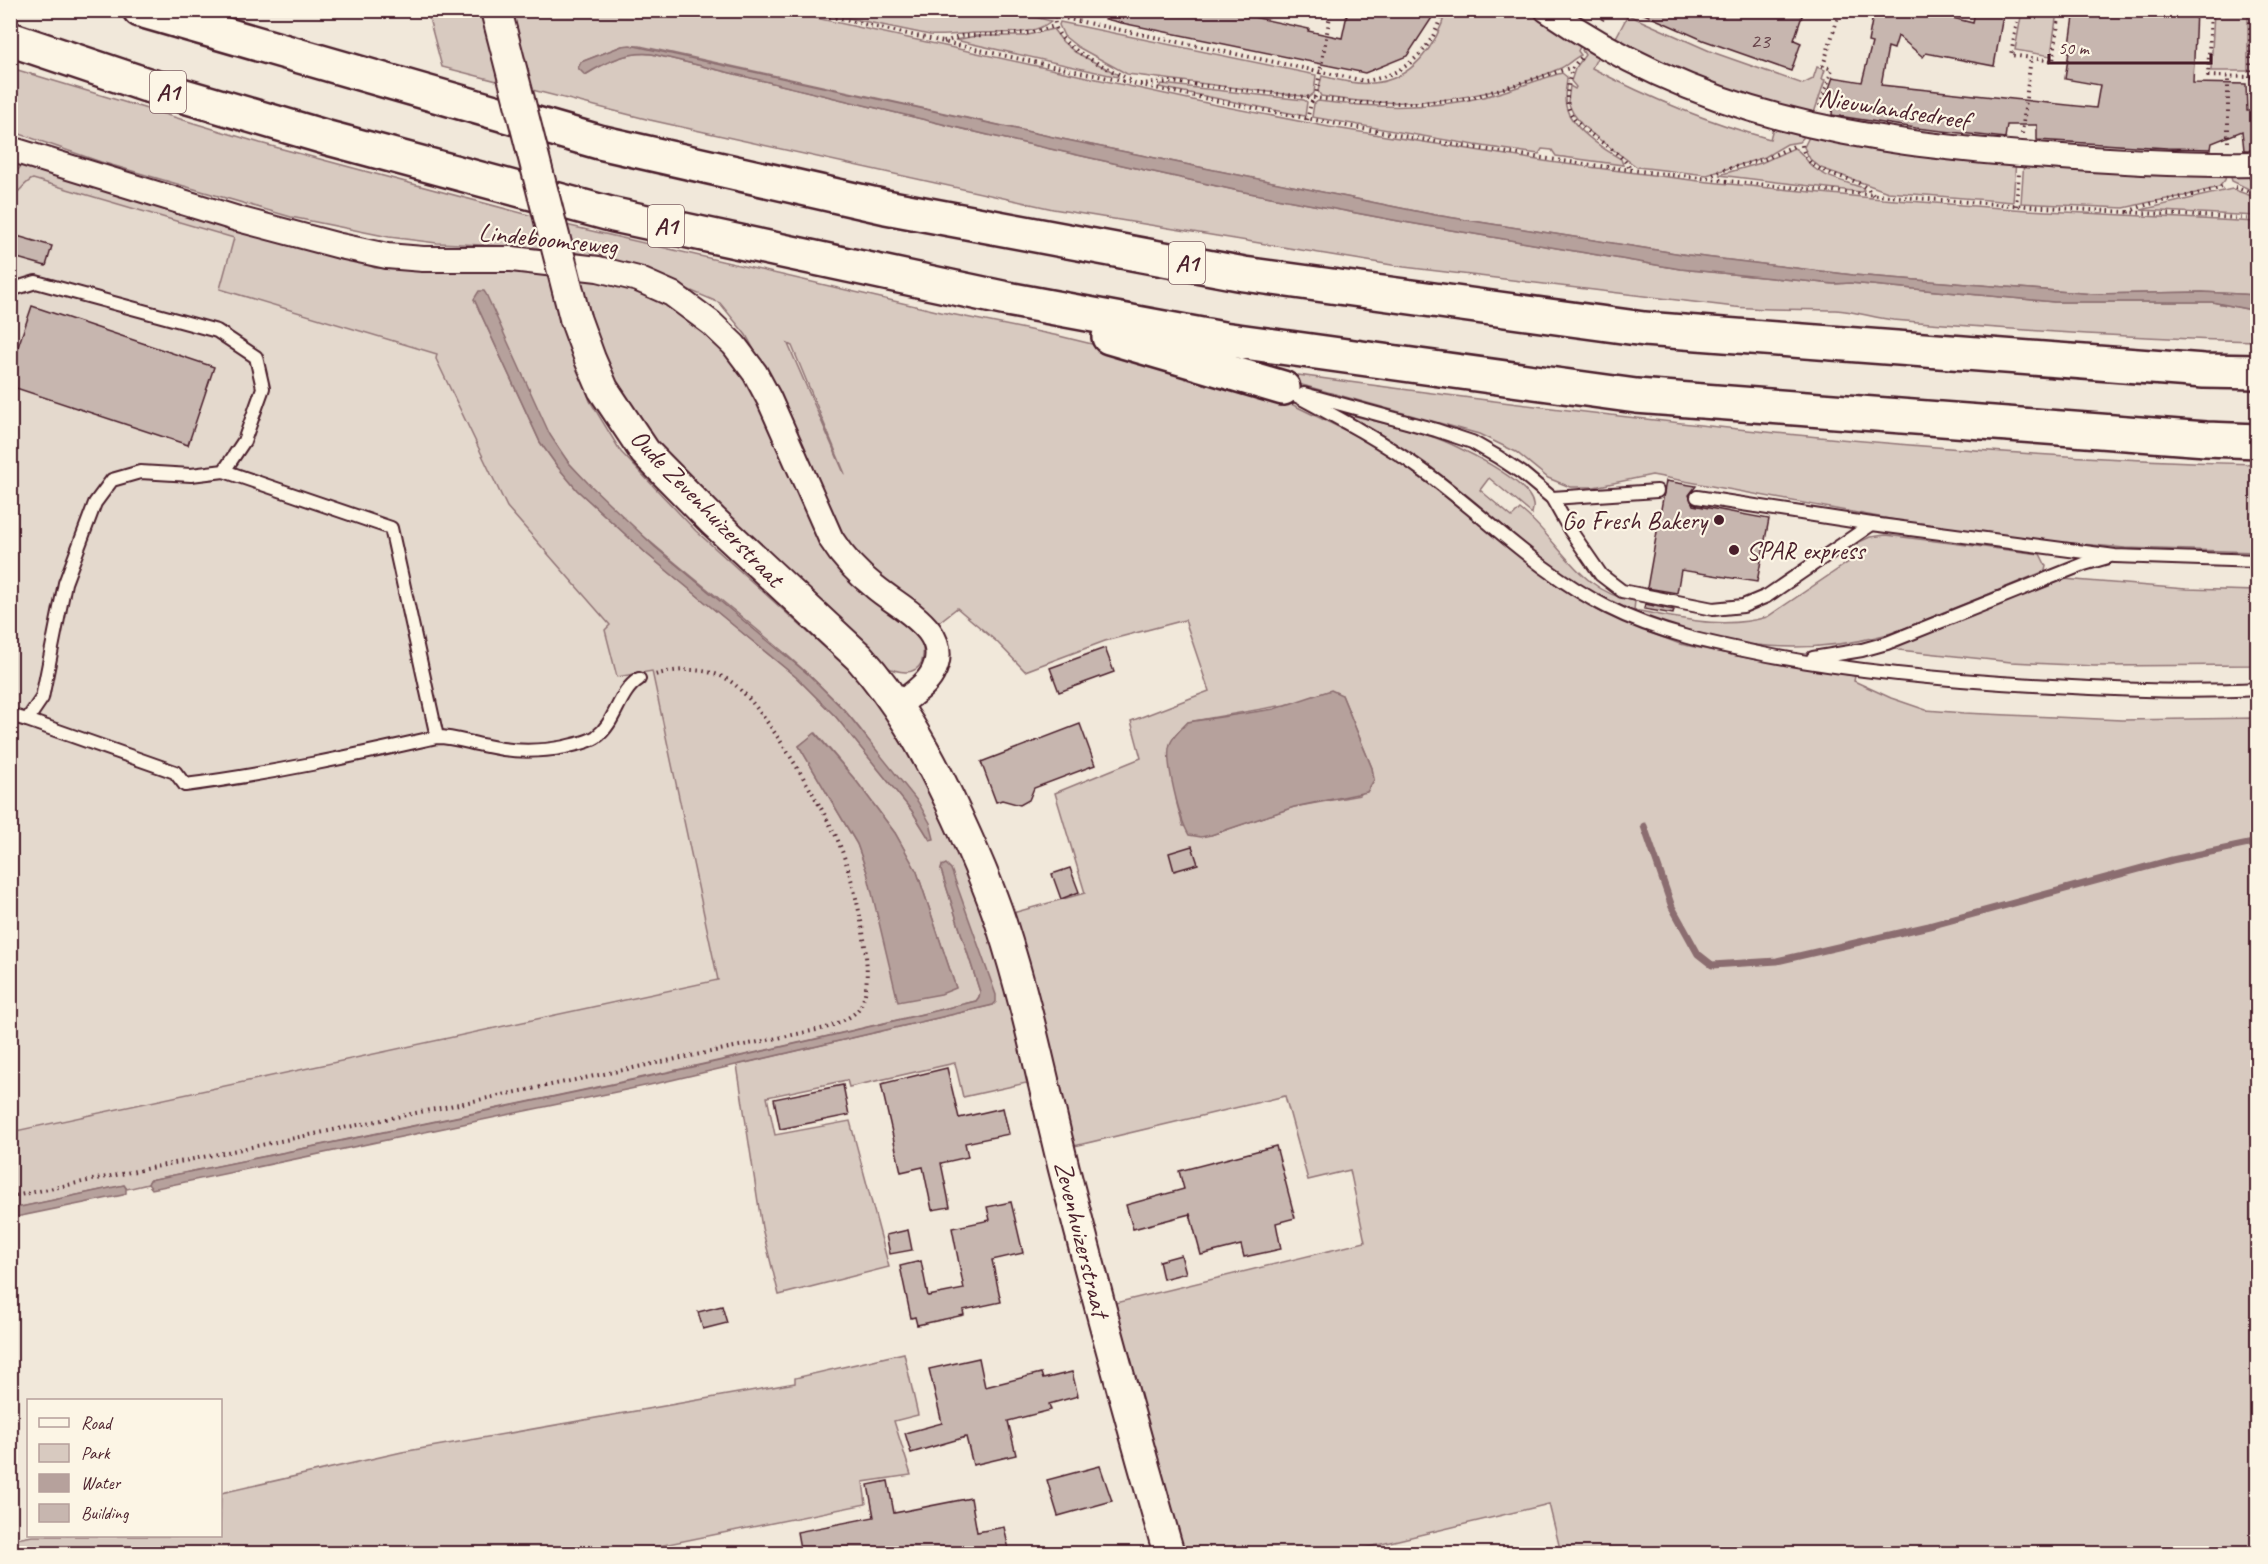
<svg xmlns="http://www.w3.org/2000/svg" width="2268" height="1564" font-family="Caveat,sans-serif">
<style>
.built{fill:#e4d9cd}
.green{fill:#d8cac0;stroke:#917476;stroke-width:1.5;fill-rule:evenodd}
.water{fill:#b6a19c;stroke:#8b6d6f;stroke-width:1.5}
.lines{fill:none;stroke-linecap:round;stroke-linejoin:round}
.stream{stroke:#8b6d6f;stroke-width:7}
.building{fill:#c7b6af;stroke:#4a1f2b;stroke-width:1.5}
.service-casing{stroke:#4a1f2b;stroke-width:16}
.minor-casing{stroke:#4a1f2b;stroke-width:28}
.tertiary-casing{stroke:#4a1f2b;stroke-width:34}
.motorway-casing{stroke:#4a1f2b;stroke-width:38}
.path{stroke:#4a1f2b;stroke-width:4;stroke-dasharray:1.5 4.5;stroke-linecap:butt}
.service{stroke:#fcf5e5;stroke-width:12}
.minor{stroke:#fcf5e5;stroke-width:24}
.tertiary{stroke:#fcf5e5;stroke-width:30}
.motorway{stroke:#fcf5e5;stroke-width:33}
.tertiary-bridge-casing{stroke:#4a1f2b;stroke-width:34;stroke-linecap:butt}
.tertiary-bridge{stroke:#fcf5e5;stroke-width:30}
.poi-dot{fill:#4a1f2b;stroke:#fcf5e5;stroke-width:2}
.labels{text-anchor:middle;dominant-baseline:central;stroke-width:4.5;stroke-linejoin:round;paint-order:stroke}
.number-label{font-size:22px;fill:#69454c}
.shield{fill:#fcf5e5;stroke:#7f5f63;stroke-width:1.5}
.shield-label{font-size:24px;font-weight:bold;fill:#4a1f2b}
.street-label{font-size:26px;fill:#4a1f2b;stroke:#fcf5e5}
.poi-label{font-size:26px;fill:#4a1f2b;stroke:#fcf5e5;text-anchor:end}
</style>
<rect width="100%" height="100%" fill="#f1e8da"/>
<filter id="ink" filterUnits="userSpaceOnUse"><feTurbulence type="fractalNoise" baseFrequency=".0167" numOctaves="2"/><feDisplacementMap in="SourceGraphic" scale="12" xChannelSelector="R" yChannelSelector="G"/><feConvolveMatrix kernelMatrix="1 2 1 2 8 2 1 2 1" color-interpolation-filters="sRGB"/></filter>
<g filter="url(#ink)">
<path class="built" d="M25,172L255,239L455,344L668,626L747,1015L11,1173L10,185Z"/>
<g class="green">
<path d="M1007,10L1051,21C1031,38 998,31 973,33C958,34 945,36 930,35L815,11Z"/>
<path d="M427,11H784L1211,104L1329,127L1550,162L1699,181L1882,199L2027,210L2257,222V295L2202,292L2094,294L1853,275L1688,255L1435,215L1062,139L640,46H622L581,62L585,75C606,62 627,51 652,54L988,135L1239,191L1404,222L1680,269L1834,284L1850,283L2054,302H2212L2257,311V341C2136,338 2014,330 1893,320C1874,318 1855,311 1835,310C1801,309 1768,310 1735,307L1404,267L1053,209L650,120L442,67Z"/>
<path d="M1446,11H1530L1567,35L1582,42L1578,51L1581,55C1574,58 1569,64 1561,68C1488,101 1400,110 1321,96L1318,91L1322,76C1339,80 1356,85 1373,83C1412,80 1437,45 1446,11Z"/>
<path d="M2022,11H2057L2051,56L2015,50Z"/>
<path d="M2214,11H2248V71H2211Z"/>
<path d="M1628,15L1712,52L1803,84L1813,79L1817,67L1825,70L1822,79L1825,80L1813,116L1757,102L1613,43Z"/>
<path d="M1060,22L1316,75L1314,93L1309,97L1127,74L1078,47L1064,36L1059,25Z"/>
<path d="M1053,29L1063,42L1075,52L1117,74L1118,77L955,40L976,36H1024Z"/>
<path d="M1586,45L1599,54L1592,68C1649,98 1707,122 1770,139L1774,124L1804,131L1803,138L1799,142L1787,144L1765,157L1707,175L1637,167L1600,140L1582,125L1573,113L1568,102L1570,86L1575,89L1576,87L1571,81L1575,69L1585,55L1582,50Z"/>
<path d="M11,68L260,143L566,225L941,312L1059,336L1174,364L1287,402L1355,435L1392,457L1446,497L1562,589L1597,610L1628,624L1680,644L1753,659L1855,676L1854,681L1891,698L1926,710L1964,713L2122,720L2257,718V1553H1561L1549,1504L1344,1553H1181L1107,1305L1365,1242L1350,1170L1308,1180L1285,1096L1070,1147L1009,914L1085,893L1055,793L1141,758L1131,721L1209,691L1185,620L1105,641L1025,671L997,642L957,608L939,622L864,567L844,545L764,368L746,335L720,303L640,269L595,256L531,247L437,243L389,237L291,217L101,162L11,131ZM788,344L792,346L845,474L844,473ZM1342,695L1372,768L1374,780L1360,795L1294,807L1211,835L1183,826L1177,804L1170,745L1188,722Z"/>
<path d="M1562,73L1567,77C1567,87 1563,96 1566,106C1570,127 1603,149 1621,159L1623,165L1556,156L1552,150L1542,149L1539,154L1475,145L1312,117L1314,104L1318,101C1372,108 1430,110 1483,97C1510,91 1536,80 1562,73Z"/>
<path d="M1162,84L1304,100L1307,102L1305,116L1159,87Z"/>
<path d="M1810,135L2016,160L2013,202L1888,192L1821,168L1810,159L1804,147Z"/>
<path d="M1794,148C1803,152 1806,162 1814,168C1828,179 1847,182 1863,188L1864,190L1861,192L1719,175L1761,163Z"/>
<path d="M2024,160L2226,174L2225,180L2219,187L2184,196L2150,202L2124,208L2021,203Z"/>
<path d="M22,165L353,259L375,268L549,271L567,335L590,401L621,452L696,531L854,674L889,713L957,841L994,943L1031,1082L963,1097L955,1063L849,1087L847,1080L767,1097L775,1135L850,1121L889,1267L779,1295L762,1228L737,1065L993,1005L942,866L941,870L980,992L979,997L976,1001C702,1068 426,1123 150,1180L148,1184L127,1189L124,1185L11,1209V1132L718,980L652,671L617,677L605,630L610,625L507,507L436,359L437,354L220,289L234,238L33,179C24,182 20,194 11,196C10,182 13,175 22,165ZM474,299C493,332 511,366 530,399C542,421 554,445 570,464C652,557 761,621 845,711C879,748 903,797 930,840L912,811L836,717L796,677L648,555L577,490L557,466L540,442ZM816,733L857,782L895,833L917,872L956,988L867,872L857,844L799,746Z"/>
<path d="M2257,171V193L2232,181L2230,174Z"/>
<path d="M2232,189L2257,198V216L2141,210Z"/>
<path d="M580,275L646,293L671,307L711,338L726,353L755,391L819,535L919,634C933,670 910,682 879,663L674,471L616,390L591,322Z"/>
<path d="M1298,375C1616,419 1936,456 2257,464V552L2125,548L2049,541L1933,527L1652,475L1594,487H1570L1548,478L1516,452L1479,434L1295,383Z"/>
<path d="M1344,413C1373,421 1404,427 1433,437C1455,444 1531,481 1533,505C1534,508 1532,511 1532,514L1489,478L1480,490L1512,517L1520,509C1560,540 1579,593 1635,601L1634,610C1679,618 1722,630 1767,617L1853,559L1855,544L1870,537L1886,535L2040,554L2046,566L2045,571C2011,585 1978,599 1944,612C1923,621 1902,631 1880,636C1778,663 1663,638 1575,581C1527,550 1486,508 1440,474C1410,451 1377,432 1344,413Z"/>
<path d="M2063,579L2186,589L2257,591V665L2094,666L2011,662L1899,650L1893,647Z"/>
<path d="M904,1353L918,1415L894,1421L911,1475L863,1482L866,1504L624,1553H11V1540L32,1536H220L221,1493L402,1452L795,1383V1378Z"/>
</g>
<g class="water">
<path d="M630,45L1062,139L1435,215L1688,255L1853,275L2094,294L2202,292L2257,295V311L2212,302H2054L1850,283L1834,284L1680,269L1404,222L1239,191L988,135L652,54C628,51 606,62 585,75L578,68L581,62L622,46Z"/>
<path d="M479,291H484L486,294L550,435L568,462L588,483L655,547L809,675L846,712L918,802L930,823L934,839L930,840L912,811L836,717L796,677L648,555L577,490L557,466L540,442L474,299Z"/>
<path d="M1331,690L1342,695L1372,768L1374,780L1367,792L1294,807L1211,835L1201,837L1189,835C1180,820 1164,760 1170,744C1173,736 1182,728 1188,722L1274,709Z"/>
<path d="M815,733L857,782L895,833L917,872L956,988L941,994L898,1002L867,872L857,844L799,746Z"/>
<path d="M946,864L951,869L996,995V1002L993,1005L659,1083L152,1189L148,1184L150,1180C426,1123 702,1069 976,1001L979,997L980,992L941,870L942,866Z"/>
<path d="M124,1185L126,1188V1193L123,1195L11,1218V1209Z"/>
</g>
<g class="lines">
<path class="stream" d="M1644,826L1672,907L1698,954L1712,965L1777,961L1929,926L2172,860L2258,842"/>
</g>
<g class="building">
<path d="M1106,10H1220L1309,29L1308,31L1342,38L1348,10H1437L1407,56L1365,73L1117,22H1118L1105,19Z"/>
<path d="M1635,10H1804L1794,40L1801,43L1791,71L1703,40Z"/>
<path d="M1874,10H1921L1973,23L1975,10H2004L1994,66L1926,53L1923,57L1898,36L1894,49L1888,47L1881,85L2096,108L2100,85L2065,79L2075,10H2133L2168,13V10H2196L2193,83L2246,84L2247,111H2257V150H2244L2242,131L2212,143L2211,149L2167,148L2037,140V125H2007L2005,138L1916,128L1832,115L1833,103L1825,100L1833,77L1862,82L1872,43L1868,42Z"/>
<path d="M10,234L52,246L46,266L10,256Z"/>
<path d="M32,306L214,367L188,445L10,386V370Z"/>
<path d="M1666,481L1696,486L1689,495L1693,505L1769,519L1757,582L1681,570L1677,593L1647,588Z"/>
<path d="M1645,604L1674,610L1673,614L1644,609Z"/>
<path d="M1105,648L1114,672L1059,692L1050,668Z"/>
<path d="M1080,724L1095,765L1034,788L1029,800L1020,805L1002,800L996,802L981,762Z"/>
<path d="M1192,846L1198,864L1174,871L1169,853Z"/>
<path d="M1070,868L1079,892L1061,899L1052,874Z"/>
<path d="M947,1068L959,1118L1003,1108L1009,1134L965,1143L968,1157L941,1163L950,1207L932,1210L923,1167L901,1172L881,1084Z"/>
<path d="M843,1085L849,1115L780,1129L774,1099Z"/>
<path d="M1276,1146L1295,1218L1276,1223L1281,1249L1244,1257L1241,1245L1201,1255L1190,1214L1133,1229L1126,1205L1184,1189L1179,1171Z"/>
<path d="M1011,1202L1023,1253L992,1260L1001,1302L963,1310L964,1315L917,1325L915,1317L911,1318L900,1266L921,1261L928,1296L964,1289L952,1228L990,1220L987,1207Z"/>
<path d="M908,1230L912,1250L890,1254L886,1235Z"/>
<path d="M1181,1255L1186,1273L1163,1279L1159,1261Z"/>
<path d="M722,1306L727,1323L703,1329L698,1312Z"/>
<path d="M979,1358L985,1387L1041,1373L1043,1379L1072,1372L1078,1396L1049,1404L1051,1410L1008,1421L1016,1455L973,1465L966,1437L911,1453L905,1433L942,1423L929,1369Z"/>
<path d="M1100,1466L1112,1501L1058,1516L1047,1480Z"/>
<path d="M888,1481L894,1513L971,1498L977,1532L1004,1527L1010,1554H801L797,1532L874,1517L868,1485Z"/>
</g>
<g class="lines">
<g class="service-casing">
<g id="service">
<path d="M10,290L36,282L217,331L256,357L263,388L244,441L224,471L191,475L140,472L112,480L95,503L65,583L42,698L27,720L10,715"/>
<path d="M1284,389C1333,415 1383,441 1429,475C1488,519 1540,573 1607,607C1658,633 1713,644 1768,655C1862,673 1956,681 2052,686C2120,690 2189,693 2258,689"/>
<path d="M1304,394L1436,430L1472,442L1498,457L1522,473L1552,498L1570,530L1601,575L1622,591L1713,609L1743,606L1767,596L1872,524"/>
<path d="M224,471L391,528L437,737"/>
<path d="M1697,497L1872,524L2115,556L2258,561"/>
<path d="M1552,498L1657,491"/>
<path d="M1813,658L1862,650L1887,643L2084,564L2108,557"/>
<path d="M27,720L175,772L185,785C270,774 353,756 437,737C455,737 469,743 487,746C512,752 539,752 565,747C575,744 587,743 596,737C616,723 618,692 639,679"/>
</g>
</g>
<g class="minor-casing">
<g id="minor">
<path d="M1547,10C1700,116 1855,142 2036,155C2110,161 2183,165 2258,164"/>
<path d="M10,149L238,219L340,246L387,256L423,259H512L598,269L638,279L672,294L711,323L734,345L755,373L769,399L831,539C843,558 857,573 875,587C901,609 955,632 932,674C925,687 909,696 898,706"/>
</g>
</g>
<g class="tertiary-casing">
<path id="tertiary" d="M575,318L590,359L603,389L645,452L713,521L859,657C897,700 924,747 949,799C968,839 987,880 1001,923C1027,1003 1044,1087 1064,1169C1097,1298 1132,1426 1169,1554"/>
</g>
<g class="motorway-casing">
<g id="motorway">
<path d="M140,10L599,142L886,207L1244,274L1644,329L2204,371L2258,372"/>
<path d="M10,39L147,85L328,138L614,215L1007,299L1223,339L1636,396L2206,439L2258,441"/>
<path d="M1109,337L1283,388"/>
</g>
</g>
<g class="path">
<path d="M800,10C1025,60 1249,112 1476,148C1734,189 1996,206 2258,219"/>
<path d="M1025,10L1365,81C1403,76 1435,50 1442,10"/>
<path d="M1056,10C1055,15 1054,20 1055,24C1059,50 1113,69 1133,82"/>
<path d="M2019,10L2011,55L2053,61L2060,10"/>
<path d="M2211,10L2208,76L2250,77V10"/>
<path d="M1602,20L1607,10"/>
<path d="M944,42L962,36L1029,33L1055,26"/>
<path d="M1581,58C1570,69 1571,71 1568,87C1559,133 1614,138 1630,169"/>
<path d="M1140,84L1171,82L1360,103H1421L1471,98L1570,68"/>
<path d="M1820,106L1832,69L1823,66L1840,10"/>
<path d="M1307,120L1311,103L1316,95L1331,10"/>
<path d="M2022,134L2031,57"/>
<path d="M2228,142V77"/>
<path d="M1802,145C1808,182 1856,170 1873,195"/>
<path d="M1708,178L1720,171L1765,159L1796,145"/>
<path d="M2235,187L2258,195"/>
<path d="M2016,206L2019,174"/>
<path d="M2128,212C2158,198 2192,198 2222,187"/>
<path d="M10,1197L826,1028C837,1023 853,1018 860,1007C880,975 851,867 835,834C817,799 761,701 730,681C709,667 678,668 655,675"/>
</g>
<use href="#service" class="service"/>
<use href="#minor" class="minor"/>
<use href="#tertiary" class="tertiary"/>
<use href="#motorway" class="motorway"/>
<g class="tertiary-bridge-casing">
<path id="tertiary-bridge" d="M496,10L575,318"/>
</g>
<use href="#tertiary-bridge" class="tertiary-bridge"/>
</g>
</g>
<g class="poi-dot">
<circle cx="1719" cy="520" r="6"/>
<circle cx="1734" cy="550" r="6"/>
</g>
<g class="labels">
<g class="number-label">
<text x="1760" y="41">23</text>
</g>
<g class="shield">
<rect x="150" y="71" width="36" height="42" rx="4.5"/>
<rect x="648" y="205" width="36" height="42" rx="4.5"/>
<rect x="1169" y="242" width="36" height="42" rx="4.5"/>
</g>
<g class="shield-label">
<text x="168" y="92">A1</text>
<text x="666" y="226">A1</text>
<text x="1187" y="263">A1</text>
</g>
<g class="street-label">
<text transform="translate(1894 109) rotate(9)">Nieuwlandsedreef</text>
<text transform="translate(548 239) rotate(6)">Lindeboomseweg</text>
<text transform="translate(707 508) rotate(46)">Oude Zevenhuizerstraat</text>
<text transform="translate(1082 1239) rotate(76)">Zevenhuizerstraat</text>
</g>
<g class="poi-label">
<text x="1707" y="520">Go Fresh Bakery</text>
<text x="1746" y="550" text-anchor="start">SPAR express</text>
</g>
</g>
<rect width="2268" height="1564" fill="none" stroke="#fcf5e5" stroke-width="36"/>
<rect x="18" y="18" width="2232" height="1528" fill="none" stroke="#4a1f2b" stroke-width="2" filter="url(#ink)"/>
<rect x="27" y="1399" width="195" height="138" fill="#fcf5e5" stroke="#b59f9b" stroke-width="1.5"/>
<rect x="39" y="1418" width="30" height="9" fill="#fcf5e5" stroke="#b59f9b" stroke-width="1.5"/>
<text x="81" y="1429" font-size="18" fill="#4a1f2b">Road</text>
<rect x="39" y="1444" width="30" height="18" fill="#d8cac0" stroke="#b59f9b" stroke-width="1.5"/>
<text x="81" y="1459" font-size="18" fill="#4a1f2b">Park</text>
<rect x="39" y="1474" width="30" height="18" fill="#b6a19c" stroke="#b59f9b" stroke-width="1.5"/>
<text x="81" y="1489" font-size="18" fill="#4a1f2b">Water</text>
<rect x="39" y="1504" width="30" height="18" fill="#c7b6af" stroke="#b59f9b" stroke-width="1.5"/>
<text x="81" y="1519" font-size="18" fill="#4a1f2b">Building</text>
<path d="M2049 54v9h162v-9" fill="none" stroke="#4a1f2b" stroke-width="3"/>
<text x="2058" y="54" font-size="18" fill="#4a1f2b" stroke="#fcf5e5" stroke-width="4.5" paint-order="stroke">50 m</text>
</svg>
